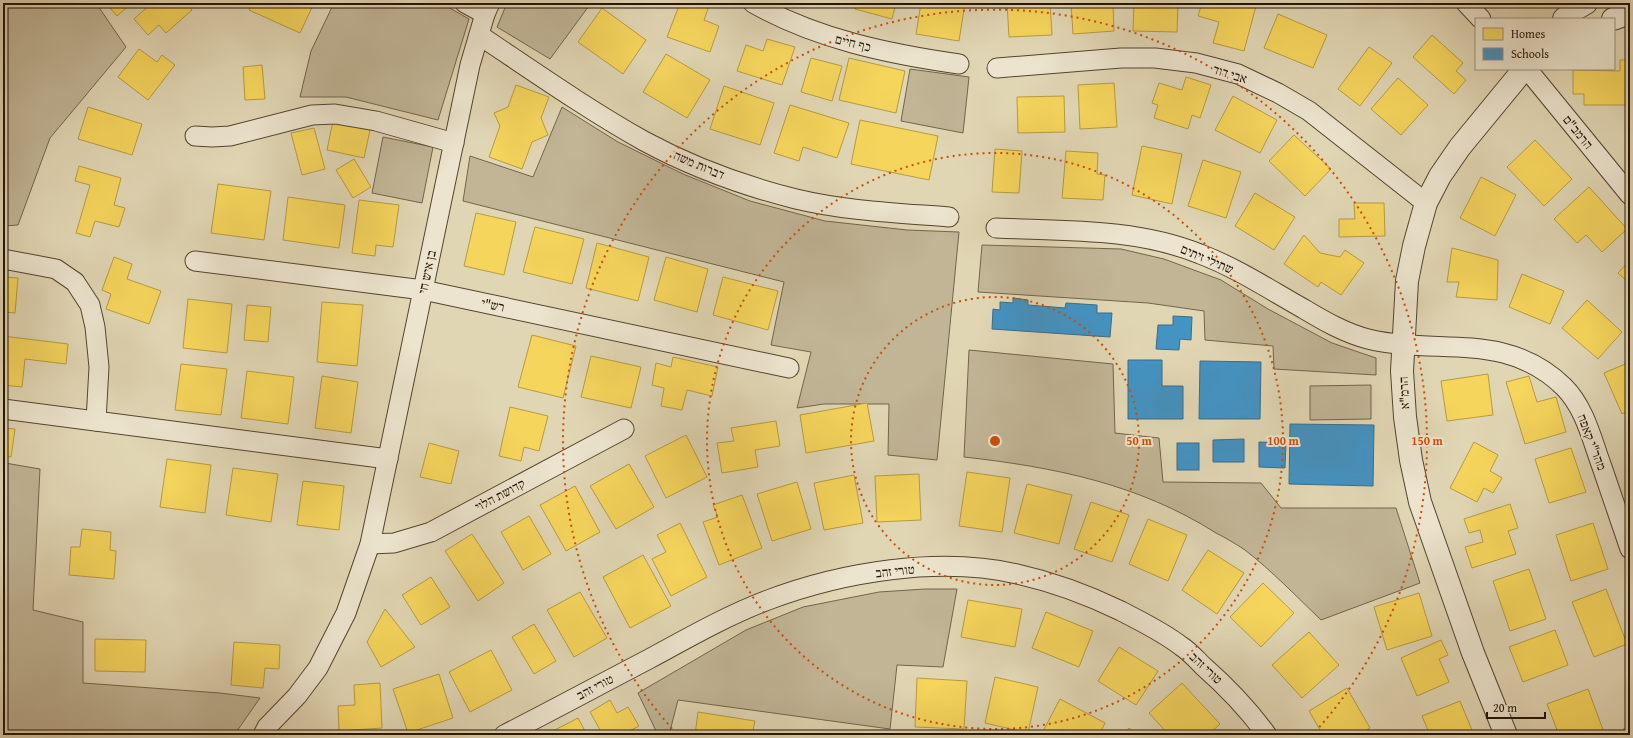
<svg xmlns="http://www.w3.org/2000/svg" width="1633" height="738" font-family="'Gentium Book Plus','Frank Ruhl Libre',serif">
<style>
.green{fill:#c1b596;stroke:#73644c}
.homes{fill:#f6d55c;stroke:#b79b41}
.schools{fill:#4393c3;stroke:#3a6d89}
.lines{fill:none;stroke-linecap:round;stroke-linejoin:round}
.minor-casing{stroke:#54442e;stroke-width:21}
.tertiary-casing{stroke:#54442e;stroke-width:24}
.minor{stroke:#ece4ce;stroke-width:19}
.tertiary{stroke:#ece4ce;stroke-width:22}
.ring{fill:none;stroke:#cb4e0a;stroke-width:2;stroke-dasharray:2 4}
.labels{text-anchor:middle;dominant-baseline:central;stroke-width:4;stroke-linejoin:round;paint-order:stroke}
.street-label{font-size:13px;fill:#251301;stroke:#ece4ce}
.centre{fill:#cb4e0a;stroke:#ece4ce;stroke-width:2}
.ring-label{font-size:12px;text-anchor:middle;font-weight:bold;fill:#cb4e0a;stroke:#ece4ce;stroke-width:4;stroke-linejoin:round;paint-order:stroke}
</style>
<rect width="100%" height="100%" fill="#e1d6b4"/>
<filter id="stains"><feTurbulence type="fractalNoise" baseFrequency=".005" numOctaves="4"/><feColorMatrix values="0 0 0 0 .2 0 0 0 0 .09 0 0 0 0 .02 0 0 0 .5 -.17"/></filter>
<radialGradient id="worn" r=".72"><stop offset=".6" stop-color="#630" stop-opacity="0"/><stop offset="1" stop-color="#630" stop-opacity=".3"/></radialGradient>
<g class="green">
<path d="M3,3H96L126,47L50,138L18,225L3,226Z"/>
<path d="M334,3H441L469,19L438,120L346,97H300L311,51Z"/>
<path d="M507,3H591L550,59L497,27Z"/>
<path d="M910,69L969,77L963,133L901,121Z"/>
<path d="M562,107L618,142L683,174L750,201L825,221L907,230L959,232L937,460L888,455L889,404H824L797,408L811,352L771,345L784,282L463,201L470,156L533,177Z"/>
<path d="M383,137L433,147L422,203L372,193Z"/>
<path d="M982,245L1121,249L1164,259L1221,280L1268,309L1332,343L1376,358V375L1274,369L1273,346L1205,340L1204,311L1148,303L978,292Z"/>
<path d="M969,350L1113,364L1115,433L1159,438L1163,482L1261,483L1281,508H1396L1420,583L1321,620C1296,596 1272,571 1245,550C1236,544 1226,538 1216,533C1139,484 1054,467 964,457Z"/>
<path d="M1371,385V419L1310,420V386Z"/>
<path d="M5,463L40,469L33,610L83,622V683L220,693L260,698L237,731L239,735H3V473Z"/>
<path d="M925,589H957L943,667L897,665L890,729L678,700L669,735H654L657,733L638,693L746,630L803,607L879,592Z"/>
</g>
<g class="homes">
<path d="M106,3H132L117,16Z"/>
<path d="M152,3H185L192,10L166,33L159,25L148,35L134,19Z"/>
<path d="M252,3H314L300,33L249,10Z"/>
<path d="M680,3H710L704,20L719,26L710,52L667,37Z"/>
<path d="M857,3H896L892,19L855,9Z"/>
<path d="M921,3H965L959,41L916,34Z"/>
<path d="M1007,3H1050L1052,35L1009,37Z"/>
<path d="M1071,3H1113L1114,31L1073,34Z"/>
<path d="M1134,3H1178L1177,32L1133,31Z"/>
<path d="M1202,3H1245L1256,6L1244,51L1213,43L1219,22L1198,16Z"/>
<path d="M602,8L646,40L623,74L578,42Z"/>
<path d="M1278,14L1327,35L1313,68L1264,48Z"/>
<path d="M1432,35L1463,63L1456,71L1466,80L1454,94L1413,57Z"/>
<path d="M767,39L795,47L782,85L737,71L746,45L763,51Z"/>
<path d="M1369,47L1392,63L1360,106L1338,89Z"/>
<path d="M139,49L157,62L162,55L175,65L148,100L118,77Z"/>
<path d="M666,54L710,80L687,118L643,92Z"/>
<path d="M811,58L842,66L832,101L801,92Z"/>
<path d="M849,58L905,71L896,113L839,100Z"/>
<path d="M1620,60H1630V105H1584V94H1573V70L1620,71Z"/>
<path d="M262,65L265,99L245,100L243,67Z"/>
<path d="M1186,77L1211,85L1200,118L1192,115L1188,129L1154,118L1158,105L1152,103L1159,83L1182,90Z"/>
<path d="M1398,78L1428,105L1401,135L1371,109Z"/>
<path d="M1114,83L1117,127L1080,129L1078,85Z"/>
<path d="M516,85L549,97L541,118L548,135L532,142L522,169L489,157L500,126L494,113L508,107Z"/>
<path d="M724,86L774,103L760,145L710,129Z"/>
<path d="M1064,96L1065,132L1018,133L1017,97Z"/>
<path d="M1233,96L1277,120L1260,153L1215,130Z"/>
<path d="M790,105L849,123L837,158L803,147L799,161L774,153Z"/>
<path d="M88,107L142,124L132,155L78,139Z"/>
<path d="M860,120L938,136L929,180L851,164Z"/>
<path d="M333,121L370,130L364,158L327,150Z"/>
<path d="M314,128L325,169L302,175L291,133Z"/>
<path d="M1294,135L1331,169L1305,196L1269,161Z"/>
<path d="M1535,140L1572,179L1544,206L1507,167Z"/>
<path d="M1142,146L1182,154L1172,204L1132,195Z"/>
<path d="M995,149L1022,151L1019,193L992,192Z"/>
<path d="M1066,151L1098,153L1097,174L1105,175L1103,200L1062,198Z"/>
<path d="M354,159L371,187L353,198L336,170Z"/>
<path d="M1203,160L1241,172L1226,218L1188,206Z"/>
<path d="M79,166L121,178L114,205L125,208L119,227L95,221L90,237L76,233L90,185L75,181Z"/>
<path d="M1481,177L1516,195L1495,236L1460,218Z"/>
<path d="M218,184L271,191L264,240L211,233Z"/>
<path d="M1589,187L1627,229L1602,252L1586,235L1577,243L1554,219Z"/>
<path d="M1255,193L1295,217L1274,250L1235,226Z"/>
<path d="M288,197L345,205L339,248L283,240Z"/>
<path d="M359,200L399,205L393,247L376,245L375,256L352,253Z"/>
<path d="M1354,203H1384L1385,236L1339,237V219H1355Z"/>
<path d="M476,213L516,222L504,275L464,266Z"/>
<path d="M535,227L584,239L572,284L523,272Z"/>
<path d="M1304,235L1320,253L1340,257L1345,250L1364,263L1341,295L1321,282L1318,287L1284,264Z"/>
<path d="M597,243L649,257L638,301L586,288Z"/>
<path d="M1452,248L1498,260L1497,300L1456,297L1459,282H1447Z"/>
<path d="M114,257L132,264L127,279L161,291L149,324L106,309L111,294L102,290Z"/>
<path d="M666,257L708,269L697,312L654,300Z"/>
<path d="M1630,260V284L1618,273Z"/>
<path d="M1522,274L1564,291L1550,324L1509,307Z"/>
<path d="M3,277L18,278L15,313L3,312Z"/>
<path d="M723,277L778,291L768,330L713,315Z"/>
<path d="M188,299L232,304L227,353L183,348Z"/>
<path d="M1587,300L1622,332L1598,359L1562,328Z"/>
<path d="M322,302L363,305L357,366L317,362Z"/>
<path d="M247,305L271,307L268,342L244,340Z"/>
<path d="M532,335L576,346L563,398L518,387Z"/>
<path d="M3,336L68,344L66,364L25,359L22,387L3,385Z"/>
<path d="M591,356L641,367L631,408L581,397Z"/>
<path d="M673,357L718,367L712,396L687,390L682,410L661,406L664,388L652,385L656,363L671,367Z"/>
<path d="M1630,362V410L1622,414L1604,373Z"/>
<path d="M181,364L227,369L221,415L175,410Z"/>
<path d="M247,371L294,377L288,424L241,418Z"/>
<path d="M1488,374L1493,415L1447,421L1441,381Z"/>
<path d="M322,376L358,382L351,433L315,428Z"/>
<path d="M1529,376L1537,402L1556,397L1566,432L1525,444L1506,382Z"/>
<path d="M867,403L874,441L806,453L800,415Z"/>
<path d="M510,407L548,416L539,451L524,447L521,461L499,456Z"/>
<path d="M776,421L780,446L755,450L758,467L722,473L717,443L734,441L731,428Z"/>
<path d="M3,428L15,429L11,457L3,456Z"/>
<path d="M686,435L707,477L666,498L645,456Z"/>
<path d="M1474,442L1498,455L1490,471L1502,478L1493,493L1484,488L1477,502L1450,488Z"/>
<path d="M429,443L459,451L451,484L420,477Z"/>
<path d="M1571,448L1586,492L1549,503L1535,459Z"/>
<path d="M167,459L211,465L205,513L160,507Z"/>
<path d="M629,464L654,507L616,529L590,486Z"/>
<path d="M233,468L278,474L271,522L226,515Z"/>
<path d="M967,472L1010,478L1002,532L959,526Z"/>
<path d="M919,474L921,520L877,522L875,476Z"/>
<path d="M854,475L863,523L824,530L814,483Z"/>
<path d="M303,481L344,486L339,530L297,525Z"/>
<path d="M797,482L811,529L772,541L757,494Z"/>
<path d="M1027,484L1072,495L1059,544L1014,533Z"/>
<path d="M575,486L600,532L566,551L540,505Z"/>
<path d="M742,495L762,548L719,565L703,522L718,517L713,505Z"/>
<path d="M1091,502L1129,515L1112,562L1074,549Z"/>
<path d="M1510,504L1518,528L1508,531L1516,554L1472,568L1465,547L1483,542L1480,530L1469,533L1464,519Z"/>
<path d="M529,516L551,554L523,570L501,532Z"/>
<path d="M1148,519L1187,535L1168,581L1129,564Z"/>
<path d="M680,523L707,577L671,596L652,559L666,552L657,535Z"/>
<path d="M1593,523L1608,569L1571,581L1556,535Z"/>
<path d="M82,529L111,532L110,550L116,551L114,579L69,575L71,547H80Z"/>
<path d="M472,534L504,583L478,601L445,551Z"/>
<path d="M1208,550L1244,573L1217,614L1182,590Z"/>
<path d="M643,555L671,606L630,628L603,577Z"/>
<path d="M1529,569L1546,619L1510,631L1493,581Z"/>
<path d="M431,577L450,607L421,625L402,595Z"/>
<path d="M1263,583L1294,613L1261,647L1230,617Z"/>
<path d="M1606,589L1627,644L1594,657L1572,602Z"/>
<path d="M580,592L607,638L574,657L547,610Z"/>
<path d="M1419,593L1432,636L1387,650L1374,607Z"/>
<path d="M968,600L1022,609L1015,647L961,637Z"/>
<path d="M385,609L415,647L381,667L367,642Z"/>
<path d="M1046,612L1093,631L1079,667L1032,648Z"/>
<path d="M534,624L556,661L534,674L512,637Z"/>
<path d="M1555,630L1568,665L1523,682L1509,647Z"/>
<path d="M1309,632L1339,665L1302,698L1272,665Z"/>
<path d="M95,639L146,640L145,672L95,671Z"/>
<path d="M1441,640L1448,655L1439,659L1449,682L1417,696L1401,658Z"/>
<path d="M234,642L280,645L279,669L265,668L263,688L231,685Z"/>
<path d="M1119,647L1158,671L1136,705L1098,681Z"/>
<path d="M491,650L512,690L470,712L449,672Z"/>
<path d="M439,674L453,718L408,733L393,689Z"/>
<path d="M995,677L1038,687L1028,733L985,723Z"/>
<path d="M917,678L967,681L964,729L915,727Z"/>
<path d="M380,683L382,728L339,731L338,706L355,705L354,685Z"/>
<path d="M1182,683L1220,724L1208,735H1169L1149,713Z"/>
<path d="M1347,688L1370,728L1359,735H1323L1309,711Z"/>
<path d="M1588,689L1605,735H1559L1547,704Z"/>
<path d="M1060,699L1105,723L1099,735H1041Z"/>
<path d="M610,700L617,713L628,707L639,726L622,735H603L590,712Z"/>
<path d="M1460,701L1474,735H1430L1422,716Z"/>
<path d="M698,712L755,721L752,735H695Z"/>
<path d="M578,718L587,735H545Z"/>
<path d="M1630,726V735H1626L1623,729Z"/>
<path d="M1129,728L1138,735H1124Z"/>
</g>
<g class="schools">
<path d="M1013,298L1028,300V305L1065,308L1066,303L1097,305V313H1112L1110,337L992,329L993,309L1000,310V302L1013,303Z"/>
<path d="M1173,316L1192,317L1191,340L1180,339L1179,350L1156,349L1158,325H1173Z"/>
<path d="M1128,360H1162V386H1183V419H1128Z"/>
<path d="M1200,361L1261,362L1260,419H1199Z"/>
<path d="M1290,424L1374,425L1373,486L1289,484Z"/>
<path d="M1244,439V462H1213V440Z"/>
<path d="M1259,442L1286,443L1285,468L1259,467Z"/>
<rect x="1177" y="443" width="22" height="27"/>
</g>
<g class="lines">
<g class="minor-casing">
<g id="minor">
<path d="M465,3L485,14"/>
<path d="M753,3C816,39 889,54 959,64"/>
<path d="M1466,3L1481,19"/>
<path d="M479,35C533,71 587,109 644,141C692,167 744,186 796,199C846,211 898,213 949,217"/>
<path d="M997,68L1121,58H1155L1196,63L1238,74L1278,93L1309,111L1426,203"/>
<path d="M1527,69L1630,195"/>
<path d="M195,136L212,137L230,136L312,115L335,114L376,121L454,143"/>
<path d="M996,228C1064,231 1136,228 1200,254C1237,268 1270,290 1304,309C1324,321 1345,333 1368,339C1438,356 1506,330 1564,387C1585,408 1592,440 1602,467C1611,494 1621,522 1630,549"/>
<path d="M3,259L56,269L75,282L90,305L95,327L99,367L96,421"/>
<path d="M195,261L423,290L789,368"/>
<path d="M3,409L388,459"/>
<path d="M370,544L394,543L431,532L624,429"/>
<path d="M263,735L267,727L297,696L318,668L346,613L370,544L470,65L485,14L490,3"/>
<path d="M504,735C553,710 601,684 649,659C688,638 726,616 768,600C842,572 939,556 1017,574C1053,582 1088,595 1121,611C1142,622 1163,632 1181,646C1189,651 1196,659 1203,666C1227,687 1248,709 1267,735"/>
</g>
</g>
<g class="tertiary-casing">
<g id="tertiary">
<path d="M1564,19L1574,10L1586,3"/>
<path d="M1613,19L1630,13"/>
<path d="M1506,735L1473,653L1420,502L1411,460L1405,417L1402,371L1407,281L1414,246L1426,203L1440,176L1460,147L1524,69"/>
</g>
</g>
<use href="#minor" class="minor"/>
<use href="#tertiary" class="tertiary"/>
</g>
<g class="ring">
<circle cx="995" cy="441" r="144"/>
<circle cx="995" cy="441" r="288"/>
<path d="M676 733A432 432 0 1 1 1314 733"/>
</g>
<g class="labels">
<g class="street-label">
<text transform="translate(853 43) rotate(14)">כף חיים</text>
<text transform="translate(1230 74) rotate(18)">אבי דוד</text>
<text transform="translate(1578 132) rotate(51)">הרמב"ם</text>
<text transform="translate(699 165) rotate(23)">דברות משה</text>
<text transform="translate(1207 259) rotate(23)">שתילי זיתים</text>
<text transform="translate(427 272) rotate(-78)">בן איש חי</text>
<text transform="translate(493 305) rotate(12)">רש"י</text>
<text transform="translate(1404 393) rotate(-93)">הרמ"א</text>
<text transform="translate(1592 442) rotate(69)">מהר"י קאפח</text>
<text transform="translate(500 495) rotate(-28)">קדושת הלוי</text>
<text transform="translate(895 571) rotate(-6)">טורי זהב</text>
<text transform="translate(1206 668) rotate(43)">טורי זהב</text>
<text transform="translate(595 687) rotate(-28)">טורי זהב</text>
</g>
</g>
<circle cx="995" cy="441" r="6" class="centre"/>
<g class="ring-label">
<text x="1139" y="445">50 m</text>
<text x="1283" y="445">100 m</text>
<text x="1427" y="445">150 m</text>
</g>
<rect width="1633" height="738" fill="none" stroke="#e1d6b4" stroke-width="16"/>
<rect x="4" y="4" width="1625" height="730" fill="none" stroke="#251301" stroke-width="2"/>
<rect x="8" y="8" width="1617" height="722" fill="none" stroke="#251301"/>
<rect x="1475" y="18" width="140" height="52" fill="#ece4ce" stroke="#9c907c"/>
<rect x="1483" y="28" width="20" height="12" fill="#f6d55c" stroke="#9c907c"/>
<text x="1511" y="38" font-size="12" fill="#251301">Homes</text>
<rect x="1483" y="48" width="20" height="12" fill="#4393c3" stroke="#9c907c"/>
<text x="1511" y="58" font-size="12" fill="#251301">Schools</text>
<path d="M1487 712v6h58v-6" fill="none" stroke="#251301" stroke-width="2"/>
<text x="1493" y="712" font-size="12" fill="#251301" stroke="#ece4ce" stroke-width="3" paint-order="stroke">20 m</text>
<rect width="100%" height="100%" filter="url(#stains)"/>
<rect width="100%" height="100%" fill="url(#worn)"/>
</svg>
